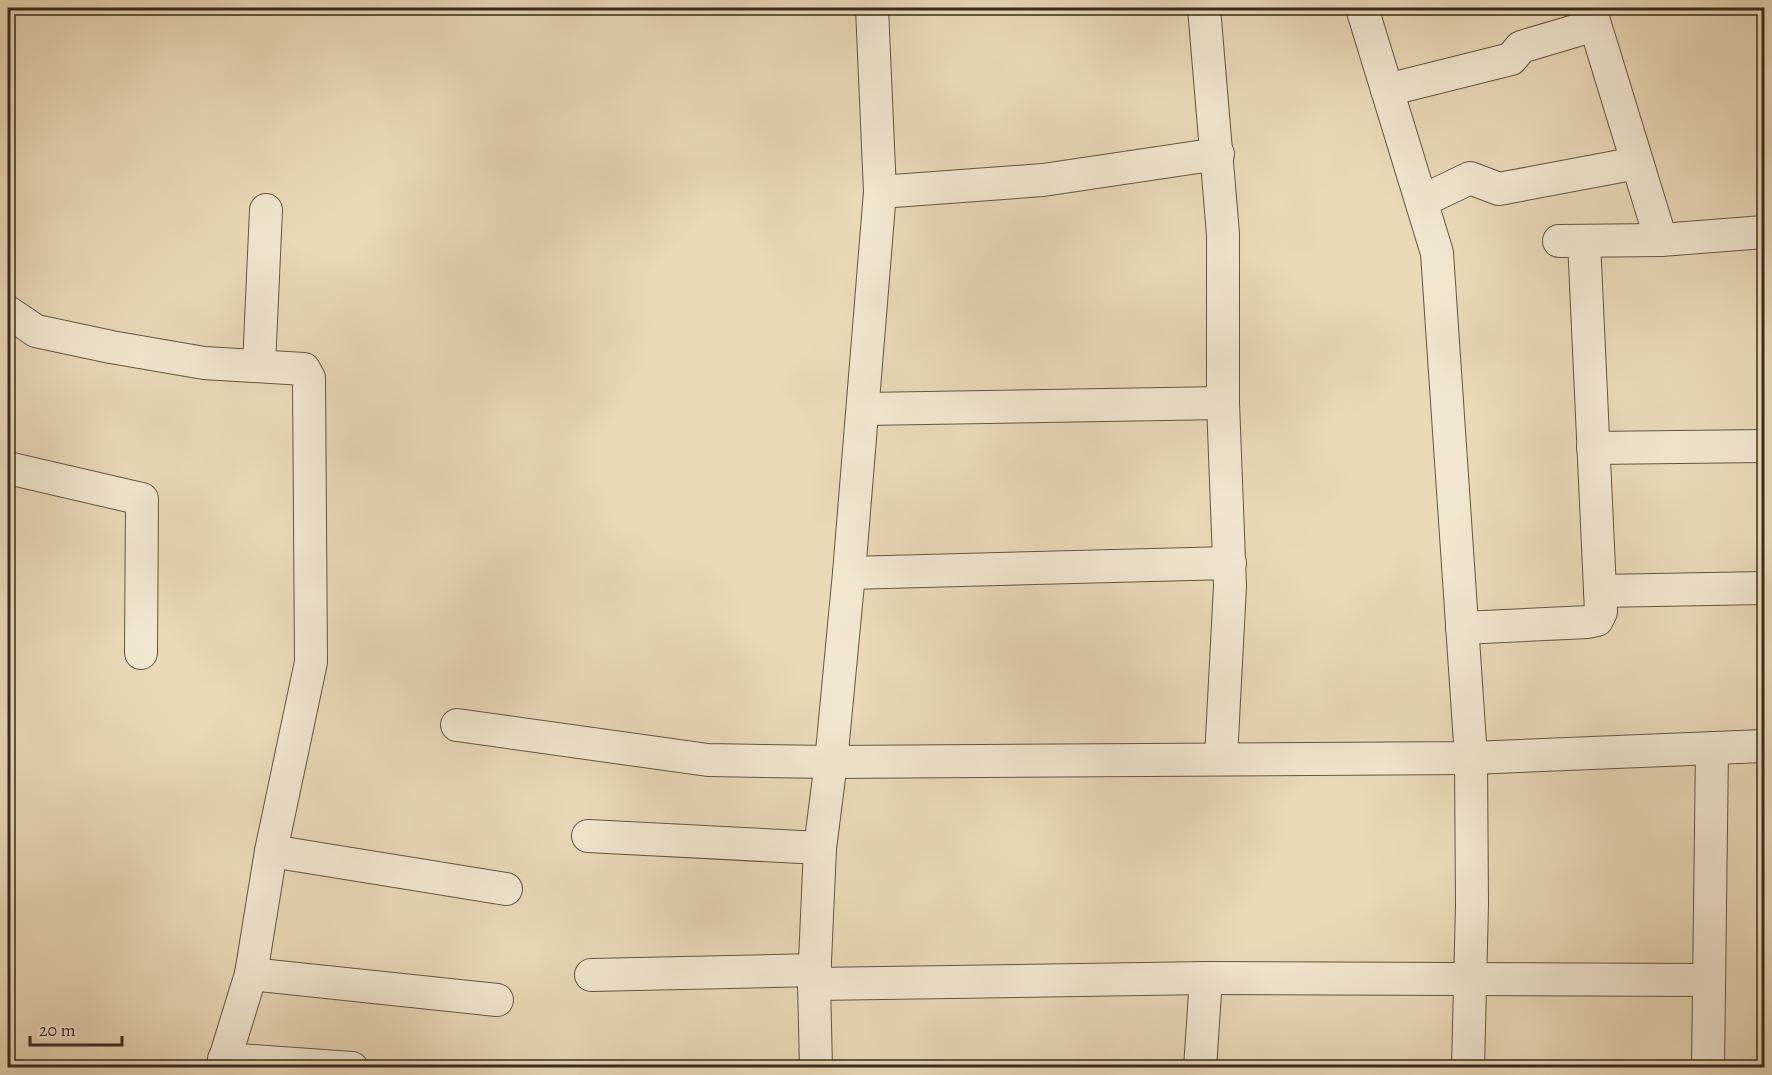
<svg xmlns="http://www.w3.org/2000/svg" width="1772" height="1075" font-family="Alegreya,serif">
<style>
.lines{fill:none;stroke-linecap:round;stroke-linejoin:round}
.minor-casing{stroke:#645644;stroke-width:34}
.minor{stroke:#f1e6d0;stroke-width:32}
</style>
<rect width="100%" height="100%" fill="#e9d9b7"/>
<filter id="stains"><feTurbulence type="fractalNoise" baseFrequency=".00333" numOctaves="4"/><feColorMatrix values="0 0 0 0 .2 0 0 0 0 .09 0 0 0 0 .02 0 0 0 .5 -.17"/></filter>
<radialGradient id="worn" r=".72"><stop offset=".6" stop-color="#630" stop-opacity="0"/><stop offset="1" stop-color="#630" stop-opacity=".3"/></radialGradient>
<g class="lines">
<g class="minor-casing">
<g id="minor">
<path d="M1204,8L1223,234V403L1230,586L1221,758"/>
<path d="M1362,8L1437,253L1471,758L1472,904L1468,1068"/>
<path d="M1590,8L1661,240L1764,232"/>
<path d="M1387,90L1511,59L1521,47L1595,25"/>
<path d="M880,192L1043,180L1218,154"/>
<path d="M1422,201L1470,178L1499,189L1637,163"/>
<path d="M1559,241L1661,240"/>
<path d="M8,312L36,331L111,347L204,363L304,369L309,378L311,662L271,851L251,974L222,1068"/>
<path d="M259,366L266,210"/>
<path d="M864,409L1223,403"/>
<path d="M1593,448L1764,446"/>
<path d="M8,468L142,499L141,653"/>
<path d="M849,573L1230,563"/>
<path d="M1600,591L1764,588"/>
<path d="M1462,628L1588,622L1597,620L1601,612L1584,241"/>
<path d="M457,725L708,760L831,762L1471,758L1764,746"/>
<path d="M588,836L820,848"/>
<path d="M271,851L506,889"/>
<path d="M251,974L497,1000"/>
<path d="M591,975L815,970"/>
<path d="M814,984L1206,978L1709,980"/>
<path d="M224,1059L352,1068"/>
<path d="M816,1068L814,984L820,848L831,762L849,573L880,192L872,8"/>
<path d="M1200,1068L1206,978"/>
<path d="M1708,1068L1712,748"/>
</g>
</g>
<use href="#minor" class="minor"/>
</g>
<rect width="1772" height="1075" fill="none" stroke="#e9d9b7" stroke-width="30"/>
<rect x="9" y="9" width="1754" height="1057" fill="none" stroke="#382b1d" stroke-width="3"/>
<rect x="15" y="15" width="1742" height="1045" fill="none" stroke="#382b1d" stroke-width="1.5"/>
<path d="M30 1036v9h92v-9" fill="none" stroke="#382b1d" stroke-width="3"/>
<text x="39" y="1036" font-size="18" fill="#382b1d" stroke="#f1e6d0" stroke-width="4.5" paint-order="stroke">20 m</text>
<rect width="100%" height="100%" filter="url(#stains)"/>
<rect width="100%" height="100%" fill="url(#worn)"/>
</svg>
